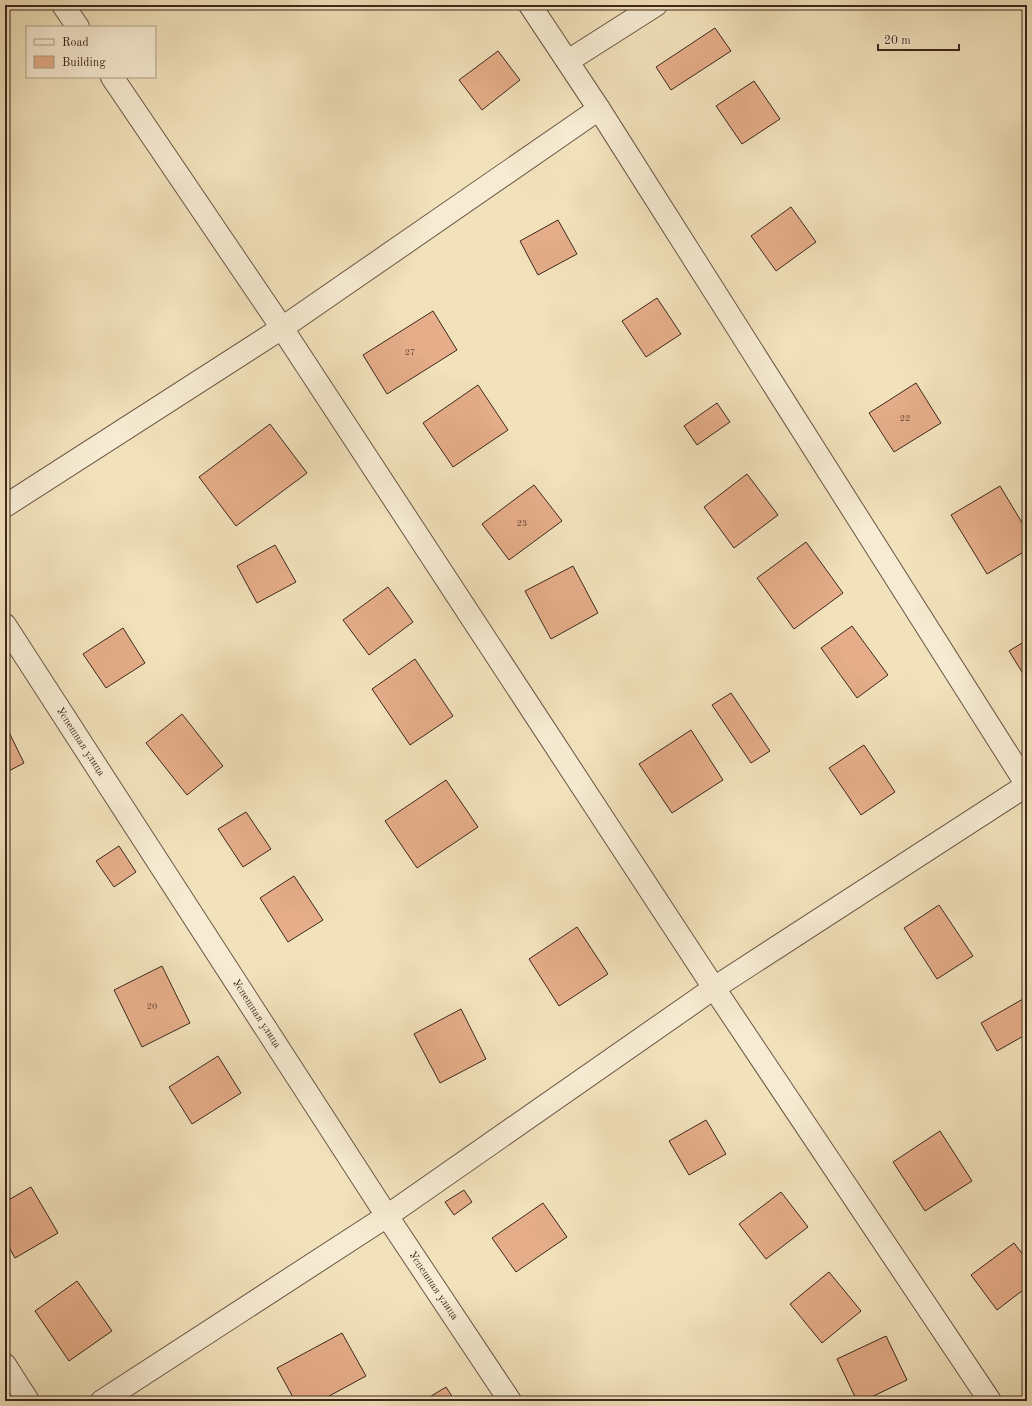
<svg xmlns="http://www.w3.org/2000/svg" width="1032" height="1406" font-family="'Old Standard TT',serif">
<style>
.building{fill:#e5ad89;stroke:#3d271d}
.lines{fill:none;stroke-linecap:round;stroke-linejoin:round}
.minor-casing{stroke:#6a5645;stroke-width:24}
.minor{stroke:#f7ecd3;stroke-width:22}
.labels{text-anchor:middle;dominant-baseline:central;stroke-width:3;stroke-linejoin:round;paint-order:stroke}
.number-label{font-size:9px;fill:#674838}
.street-label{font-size:11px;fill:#3d271d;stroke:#f7ecd3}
</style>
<rect width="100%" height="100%" fill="#f2e2bc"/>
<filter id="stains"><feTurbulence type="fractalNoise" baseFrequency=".005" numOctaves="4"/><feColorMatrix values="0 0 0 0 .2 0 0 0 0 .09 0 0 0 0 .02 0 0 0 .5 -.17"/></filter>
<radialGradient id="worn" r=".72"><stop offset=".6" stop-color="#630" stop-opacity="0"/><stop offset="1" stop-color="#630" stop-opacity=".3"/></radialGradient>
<g class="building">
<path d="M417,5H429L420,10Z"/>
<path d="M715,28L731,51L671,90L656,67Z"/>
<path d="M498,51L520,80L482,110L459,80Z"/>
<path d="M754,81L780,119L742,144L716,106Z"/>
<path d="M791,207L816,242L776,271L751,236Z"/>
<path d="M558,220L577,254L538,275L520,241Z"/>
<path d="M657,298L681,334L646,357L622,321Z"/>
<path d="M433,311L457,350L387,394L363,355Z"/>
<path d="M916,383L941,423L894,452L869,413Z"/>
<path d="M478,385L508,430L453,467L423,423Z"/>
<path d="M717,403L730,422L697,445L684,426Z"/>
<path d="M270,424L307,473L236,526L199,477Z"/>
<path d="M747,474L778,515L734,548L704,507Z"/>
<path d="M534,485L562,521L509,560L482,524Z"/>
<path d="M1000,486L1027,531V550L987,574L951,515Z"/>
<path d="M806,542L843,593L794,629L757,578Z"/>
<path d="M275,545L296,582L257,603L237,566Z"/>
<path d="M573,566L598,613L551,639L525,591Z"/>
<path d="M388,587L413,622L369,655L343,620Z"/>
<path d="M852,626L888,675L857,698L821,648Z"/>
<path d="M123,628L145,663L106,688L83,654Z"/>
<path d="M1027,640V680L1009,651Z"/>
<path d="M415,659L453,716L410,745L372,689Z"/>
<path d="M731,693L770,751L751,763L712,705Z"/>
<path d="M182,714L223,766L187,795L146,743Z"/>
<path d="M5,724L24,763L5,773Z"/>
<path d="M691,730L723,780L672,813L639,764Z"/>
<path d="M864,745L895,792L861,815L829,768Z"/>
<path d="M446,780L478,827L417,868L385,821Z"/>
<path d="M246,812L271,849L243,867L218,829Z"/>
<path d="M119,846L136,872L114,887L96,861Z"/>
<path d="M294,876L323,920L288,942L260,898Z"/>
<path d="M939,905L973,956L937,979L904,928Z"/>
<path d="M577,927L608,974L559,1006L529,959Z"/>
<path d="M162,966L190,1023L142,1047L114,990Z"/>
<path d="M1023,999L1027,1007V1034L997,1051L981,1023Z"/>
<path d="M461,1009L486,1059L440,1083L414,1034Z"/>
<path d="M218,1056L241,1093L192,1124L169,1087Z"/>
<path d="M706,1120L726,1154L689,1175L669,1141Z"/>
<path d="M940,1131L972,1181L925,1211L893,1162Z"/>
<path d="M31,1187L58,1233L15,1258L5,1240V1202Z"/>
<path d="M464,1190L472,1202L454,1215L445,1202Z"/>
<path d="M781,1192L808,1227L766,1259L739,1224Z"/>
<path d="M543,1203L567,1237L516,1272L492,1238Z"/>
<path d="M1014,1243L1027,1260V1287L997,1310L971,1275Z"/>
<path d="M829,1272L861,1311L822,1343L790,1304Z"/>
<path d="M77,1281L112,1331L69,1361L35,1311Z"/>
<path d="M342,1333L366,1376L320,1401H295L277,1368Z"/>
<path d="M886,1336L907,1380L863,1401H857L837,1359Z"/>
<path d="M446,1387L455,1401H423Z"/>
</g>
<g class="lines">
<g class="minor-casing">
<g id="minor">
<path d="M63,5L78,27"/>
<path d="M530,5L599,109L1027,785"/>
<path d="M568,61L656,5"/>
<path d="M112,77L282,328L714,988L990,1401"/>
<path d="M5,506L282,328L599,109"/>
<path d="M5,625L387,1216L510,1401"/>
<path d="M5,1365L28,1401"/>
<path d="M102,1401L387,1216L714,988L1027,785"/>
</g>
</g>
<use href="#minor" class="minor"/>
</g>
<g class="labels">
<g class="number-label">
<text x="410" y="352">27</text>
<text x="905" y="418">22</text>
<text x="522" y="523">23</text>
<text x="152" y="1006">20</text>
</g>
<g class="street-label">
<text transform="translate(80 742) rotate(57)">Успешная улица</text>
<text transform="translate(256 1014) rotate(57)">Успешная улица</text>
<text transform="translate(433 1286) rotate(56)">Успешная улица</text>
</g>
</g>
<rect width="1032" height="1406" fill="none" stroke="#f2e2bc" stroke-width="20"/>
<rect x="6" y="6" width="1020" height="1394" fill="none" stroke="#3d271d" stroke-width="2"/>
<rect x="10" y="10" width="1012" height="1386" fill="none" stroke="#3d271d"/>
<rect x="26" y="26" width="130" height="52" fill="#f7ecd3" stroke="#ad9d8a"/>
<rect x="34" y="39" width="20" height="6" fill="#f7ecd3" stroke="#ad9d8a"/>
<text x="62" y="46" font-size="12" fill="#3d271d">Road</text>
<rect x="34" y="56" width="20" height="12" fill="#e5ad89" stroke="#ad9d8a"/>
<text x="62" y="66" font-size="12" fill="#3d271d">Building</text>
<path d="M878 44v6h81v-6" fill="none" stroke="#3d271d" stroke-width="2"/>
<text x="884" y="44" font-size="12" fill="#3d271d" stroke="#f7ecd3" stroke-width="3" paint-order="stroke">20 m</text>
<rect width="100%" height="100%" filter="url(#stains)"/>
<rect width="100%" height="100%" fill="url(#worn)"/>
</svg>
